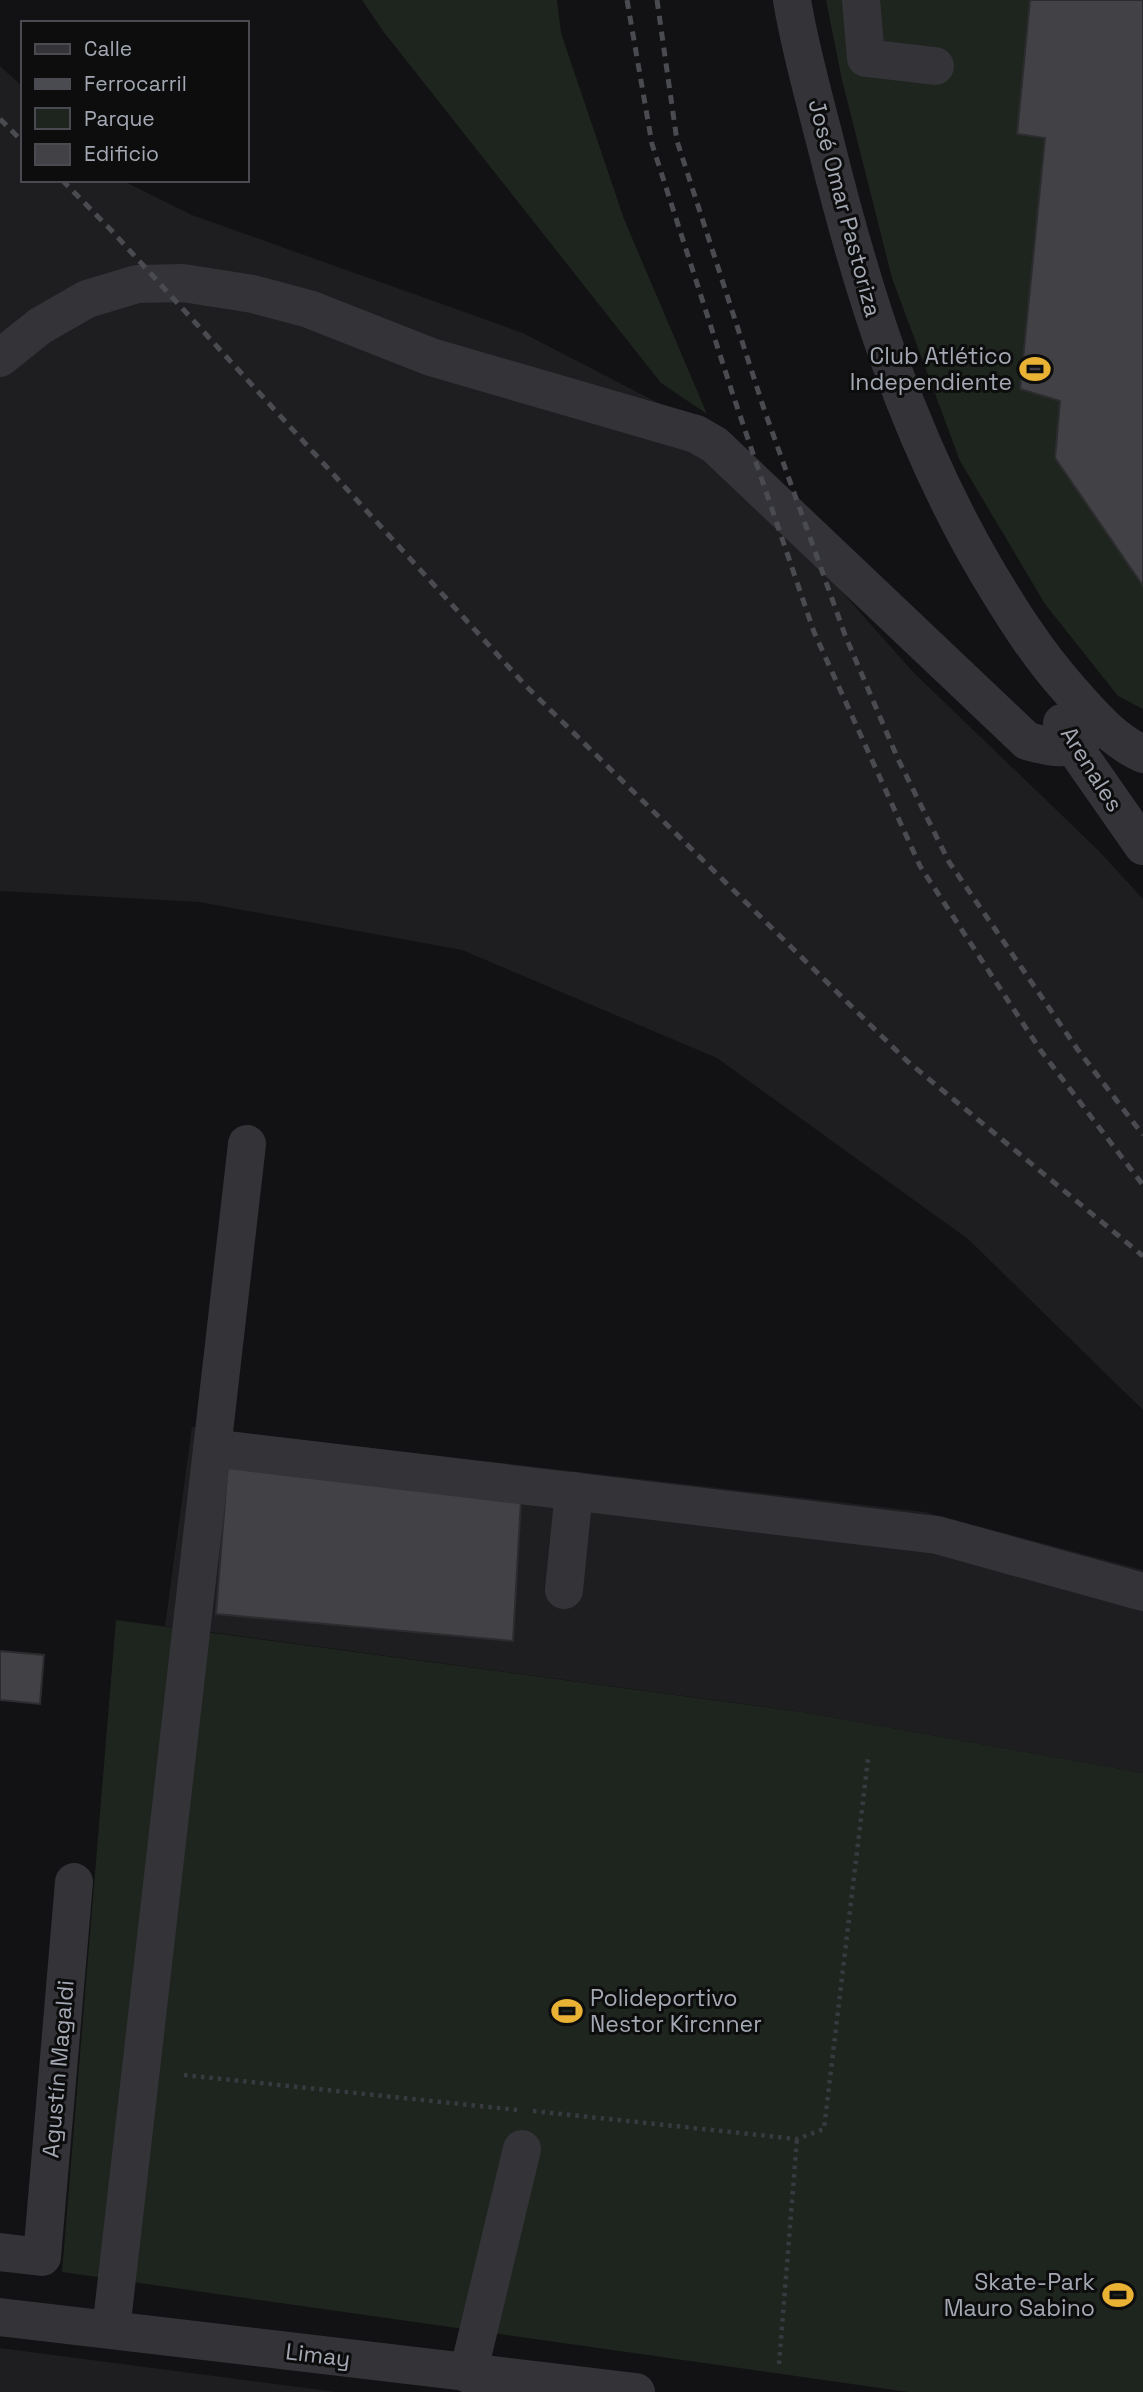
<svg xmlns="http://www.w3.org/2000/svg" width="1143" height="2392" font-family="'Space Grotesk',sans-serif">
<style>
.built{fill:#1e1e20}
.green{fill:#1e251f}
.building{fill:#414146;stroke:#2c2c2f;stroke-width:2}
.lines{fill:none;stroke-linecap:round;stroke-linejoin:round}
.path{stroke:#393a3f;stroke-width:4.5;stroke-dasharray:3.5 5;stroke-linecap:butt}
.minor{stroke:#333338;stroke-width:38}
.rail{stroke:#4a4b51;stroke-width:5;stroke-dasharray:9 7;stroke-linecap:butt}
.labels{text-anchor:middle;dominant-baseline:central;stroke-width:6;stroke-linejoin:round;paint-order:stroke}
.street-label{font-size:23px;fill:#a3a8b3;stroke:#0d0d0e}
.poi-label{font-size:23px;fill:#a3a8b3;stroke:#0d0d0e;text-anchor:end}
</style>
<rect width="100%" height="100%" fill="#121113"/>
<g class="built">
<path d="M0,66L23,87V180H121L192,215L523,333L689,419L913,672L1098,850L1143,899V1410L968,1239L717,1058L462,950L199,902L0,891Z"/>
<path d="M192,1427L925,1512L1143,1570V1773L802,1712L165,1626Z"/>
<path d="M0,2348L337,2392H0Z"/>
</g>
<g class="green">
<path d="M362,0H557L561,33L624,219L707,414L661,383L383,31Z"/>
<path d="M826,0H1143V709L1118,696L1045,604L960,461L892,278L842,80Z"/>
<path d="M116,1620L802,1712L1143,1773V2392H908L62,2272Z"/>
</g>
<g class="building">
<path d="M1030,0H1143V586L1055,458L1060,401L1020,389L1045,138L1017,134Z"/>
<path d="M228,1462L522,1483L513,1641L216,1614Z"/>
<path d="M0,1651L44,1655L40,1704L0,1700Z"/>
</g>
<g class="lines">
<g class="path">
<path d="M184,2075L517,2110"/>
<path d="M533,2111L797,2139L824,2129L868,1759"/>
<path d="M779,2364L797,2139"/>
</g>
<g class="minor">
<path d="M792,0C800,49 814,97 826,145C863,294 908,437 986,570C1011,612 1036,652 1068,688C1090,713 1112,740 1143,754"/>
<path d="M861,0L866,58L935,66"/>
<path d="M0,358L40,326L87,299L137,284L183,283L253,294L309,309L431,357L696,434L715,445L1027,741C1069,752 1068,750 1100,723"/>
<path d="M1062,723L1067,737L1143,846"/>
<path d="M212,1448L937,1535L1143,1592"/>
<path d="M564,1590L574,1491"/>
<path d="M0,2252L42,2257L74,1882"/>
<path d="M0,2317L636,2392"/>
<path d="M111,2330L247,1144"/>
<path d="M468,2374L522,2149"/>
</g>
<g class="rail">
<path d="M627,0L652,144L733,395L814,632L920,866L1041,1051L1143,1185"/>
<path d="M657,0L677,141L764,409L845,635L898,759L949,862L1078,1050L1143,1135"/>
<path d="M0,119L23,142"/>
<path d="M62,180L111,230L526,686L907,1061L1143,1256"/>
</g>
</g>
<defs>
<g id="stadium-bare" transform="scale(2.415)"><path d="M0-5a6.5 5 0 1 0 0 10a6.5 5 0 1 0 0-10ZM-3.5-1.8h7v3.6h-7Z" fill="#e9b234" stroke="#0d0d0e" stroke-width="2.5" paint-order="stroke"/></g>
</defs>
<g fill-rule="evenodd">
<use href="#stadium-bare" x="1035" y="369"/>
<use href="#stadium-bare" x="567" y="2011"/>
<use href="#stadium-bare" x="1118" y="2295"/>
</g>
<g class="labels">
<g class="street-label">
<text transform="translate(845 208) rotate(75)">José Omar Pastoriza</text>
<text transform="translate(1092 769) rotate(58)">Arenales</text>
<text transform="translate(58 2069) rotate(-85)">Agustín Magaldi</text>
<text transform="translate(318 2355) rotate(7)">Limay</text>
</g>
<g class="poi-label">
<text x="1012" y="356">Club Atlético<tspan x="1012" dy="26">Independiente</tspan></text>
<text x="590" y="1998" text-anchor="start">Polideportivo<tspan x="590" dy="26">Nestor Kircnner</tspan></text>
<text x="1095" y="2282">Skate-Park<tspan x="1095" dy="26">Mauro Sabino</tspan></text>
</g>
</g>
<rect x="21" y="21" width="228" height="161" fill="#0d0d0e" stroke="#494b50" stroke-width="2"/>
<rect x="35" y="44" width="35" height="10" fill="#333338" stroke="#494b50" stroke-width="2"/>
<text x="84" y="56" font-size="21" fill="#a3a8b3">Calle</text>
<rect x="35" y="79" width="35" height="10" fill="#4a4b51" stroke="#494b50" stroke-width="2"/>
<text x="84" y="91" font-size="21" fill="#a3a8b3">Ferrocarril</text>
<rect x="35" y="108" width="35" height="21" fill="#1e251f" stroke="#494b50" stroke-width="2"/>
<text x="84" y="126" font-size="21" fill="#a3a8b3">Parque</text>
<rect x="35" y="144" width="35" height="21" fill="#414146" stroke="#494b50" stroke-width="2"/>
<text x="84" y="161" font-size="21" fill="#a3a8b3">Edificio</text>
</svg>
